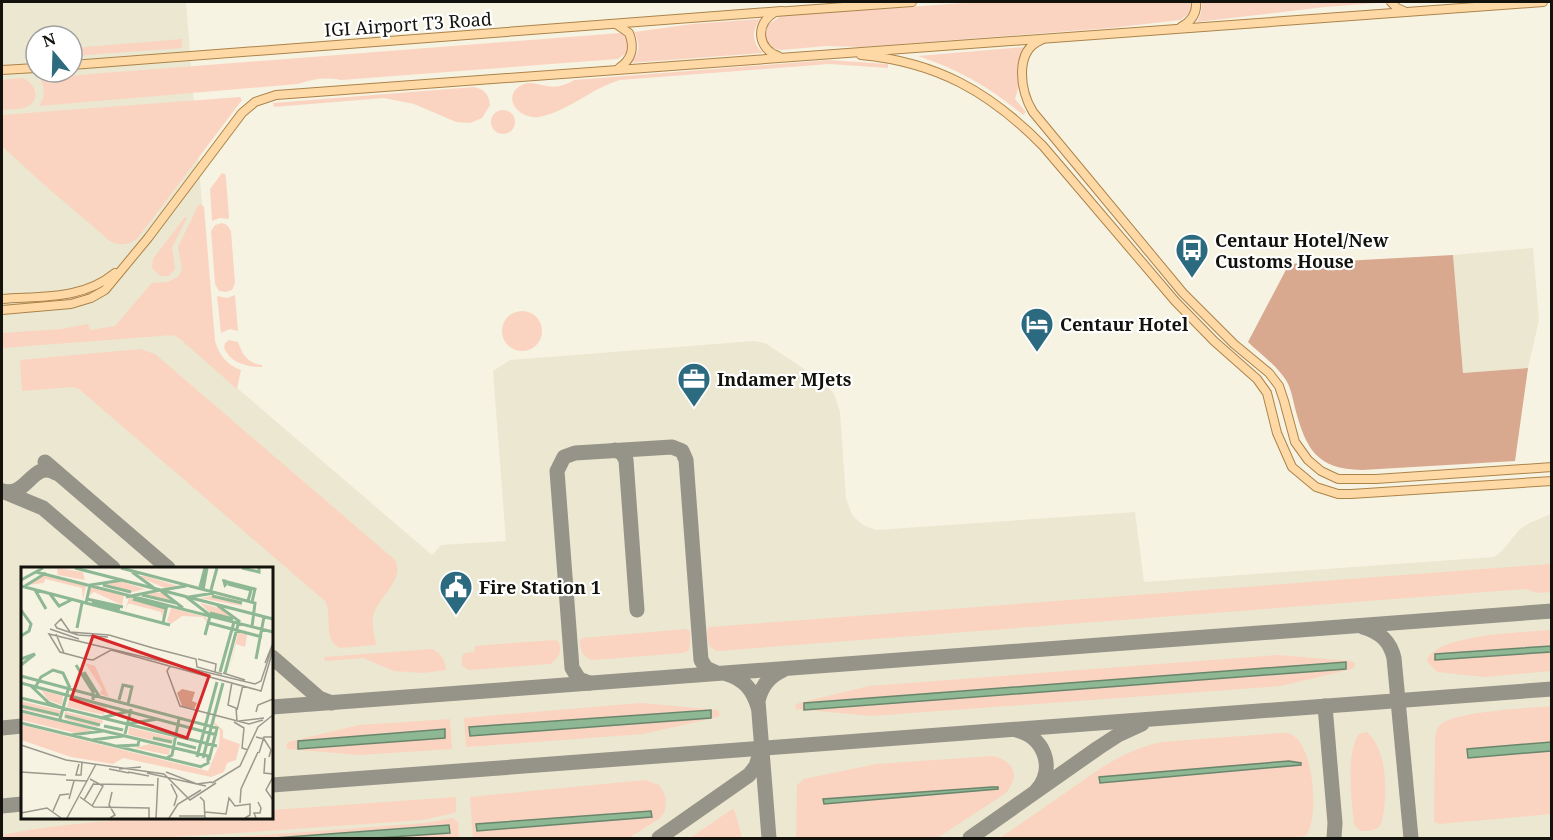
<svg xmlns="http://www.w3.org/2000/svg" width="1553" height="840" font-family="'Noto Serif',serif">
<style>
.built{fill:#ece7d0;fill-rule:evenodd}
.green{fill:#fad4c1;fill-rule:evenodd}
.forest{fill:#d8a88f}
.water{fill:#8eb794;stroke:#69866c;stroke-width:1.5}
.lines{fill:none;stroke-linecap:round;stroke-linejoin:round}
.taxiway{stroke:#969388;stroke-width:15}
.major-casing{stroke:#ac8349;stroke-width:10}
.major{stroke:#fed9a6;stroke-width:8}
.labels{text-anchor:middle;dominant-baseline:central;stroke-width:4.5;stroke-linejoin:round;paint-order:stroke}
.street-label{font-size:18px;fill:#13120d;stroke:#fff}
.poi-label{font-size:18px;font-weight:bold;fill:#13120d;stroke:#fff;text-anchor:start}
.inset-river{fill:none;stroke:#8eb794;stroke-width:3}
.inset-road{fill:none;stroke:#9b998d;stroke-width:1.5}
.view{fill:#d62828;fill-opacity:0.15;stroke:#d62828;stroke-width:3}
.inset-edge{fill:none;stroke:#13120d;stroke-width:3}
</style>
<rect width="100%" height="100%" fill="#f6f3e3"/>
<g class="built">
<path d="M2,2H186L215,369L432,555L441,545L506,541L493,371L510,360L754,341L765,343L824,382L834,394L840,412L846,498L852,515L863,525L876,530L1135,512L1144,582L1494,557L1502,551L1519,530L1529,523L1551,514V838H2ZM36,36H72V72H36ZM22,568H272V818H22Z"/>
<path d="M1533,248L1539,320L1528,368L1463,373L1453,255Z"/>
</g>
<g class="green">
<path d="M978,2L1193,3L1190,13L1180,20L1111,28L861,47L826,46L782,50C767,49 763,39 768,25L781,16Z"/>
<path d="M1202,2H1389L1325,7L1197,22L1201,13Z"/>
<path d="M760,19C751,31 752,43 763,53L629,63C640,55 641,44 634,32L692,24Z"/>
<path d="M620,33L628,38V52L618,59L341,80C325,77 313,79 298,84L39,106C46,96 45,88 40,78Z"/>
<path d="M182,39V48L72,56V48Z"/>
<path d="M1025,47L1019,62L1021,88L1018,89L1015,99L1026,112L1023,115C991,88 958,69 918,56Z"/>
<path d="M829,60L888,64V68L829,64L620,80C592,88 567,112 539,117C520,120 501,98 520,86C529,80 538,85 547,86C557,88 566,85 574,80Z"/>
<path d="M22,78C36,83 42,100 26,107C19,110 9,109 2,110V80Z"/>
<path d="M474,87C484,89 489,94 490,105L482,118L470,123L456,122L414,104L384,98L274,107L273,103Z"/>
<path d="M240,97L242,100L137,239C128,245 120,246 110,241L41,182L2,146V115Z"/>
<circle cx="503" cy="122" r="12"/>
<path d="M222,173L225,174L226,178L229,217L228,219L220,218L212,221L210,189Z"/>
<path d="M201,204L204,207L215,341C219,355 227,365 241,370L237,389L179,338L173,335L2,348V333L61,329L88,324L90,330L115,326L152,283L168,282L179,276L182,268L178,247L198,206Z"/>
<path d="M185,217L187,218L172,247L175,269L169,276H160L152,268L153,259Z"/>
<path d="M222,223L227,225L231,231L235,283L232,290L226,292L219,291L215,284L211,231L215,225Z"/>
<path d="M235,295L238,331L230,329L221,333L217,296L227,298Z"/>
<circle cx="522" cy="331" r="20"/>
<path d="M229,340L238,342C243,355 247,363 262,365V367C246,367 231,363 224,348L225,343Z"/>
<path d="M140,349L155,354L395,560C406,579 377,598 373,616C371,625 375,636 376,645L340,648C323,640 332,617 326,602L79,389L73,387L22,391L20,360Z"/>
<path d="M1551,564V592L1538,593L1525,589L717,651C707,647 707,640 707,631L709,627Z"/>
<path d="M685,629L690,631V645L688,651L683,653L593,660C584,659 579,650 580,640L583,638Z"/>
<path d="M1551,630V646L1435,654L1436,660L1551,652V671L1485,677L1437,672L1427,661C1433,634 1527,632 1551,630Z"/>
<path d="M554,640L558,641C563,650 559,659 550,664L469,670L462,666V656L465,653L474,652L475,646Z"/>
<path d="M432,649C441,653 445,660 446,670L423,673L394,671L363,658L325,661L324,657Z"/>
<path d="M1277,655L1351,661L1355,663V666L1352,669L1281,686L871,716L796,709L795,705L799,703L869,686ZM1345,662L1346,669L804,709V703Z"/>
<path d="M641,703L718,710L720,715L718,717L643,734L466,747L464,718ZM710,710L711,718L470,736V727Z"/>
<path d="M1551,706V742L1467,749L1469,758L1551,751V814L1440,824L1434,822L1435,737C1436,733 1437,728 1440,725C1454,711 1530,708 1551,706Z"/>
<path d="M450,719L452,749L359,755L288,749L286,747L288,742L359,725Z"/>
<path d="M1367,732C1386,750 1387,784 1384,809C1383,814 1383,822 1379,827C1374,831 1366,831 1361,831L1354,825C1352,801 1345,754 1359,734Z"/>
<path d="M1281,733C1286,733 1291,733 1295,737C1314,752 1319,817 1306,836L1284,838H1000L1101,768C1120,756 1139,747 1161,742Z"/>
<path d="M993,756C1015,762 1020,775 1006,793L937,838H796L797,785L804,779L876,764ZM992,787L997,789L824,803V799Z"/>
<path d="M645,780L659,785L663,791L666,798L665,811L660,818L629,838H473L470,797ZM651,812V817L477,830V824Z"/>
<path d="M456,797V811L454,813L423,820L162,838H2V835C90,817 181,818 272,818V810Z"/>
<path d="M734,809L742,838H690L731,810Z"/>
<path d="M453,818L458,822L459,838H376L450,833L449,825L274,838H223L426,823Z"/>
</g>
<path class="forest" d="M1453,255L1463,373L1528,368L1515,461L1362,470C1316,469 1306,449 1295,408C1293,401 1292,393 1289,386C1281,368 1261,355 1248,342L1289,264Z"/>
<g class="water">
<path d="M1551,646V652L1435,660V654Z"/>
<path d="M1346,662V669L804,710V703Z"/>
<path d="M711,710V718L470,736L469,727Z"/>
<path d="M445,729V738L298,749V741Z"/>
<path d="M1551,742V751L1468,758L1467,749Z"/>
<path d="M1289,761L1301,763V765L1100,783L1099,777Z"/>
<path d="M992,787H998V789L824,804L823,799Z"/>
<path d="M651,811L652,817L477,831L476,824Z"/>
<path d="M449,825L450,833L376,838H274Z"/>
</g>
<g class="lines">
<g class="taxiway">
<path d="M615,450L622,453L626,460L637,610"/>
<path d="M45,462L168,568"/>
<path d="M2,491L43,508L113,568"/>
<path d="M3,491C27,498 33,459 56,473"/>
<path d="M1363,627C1380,632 1390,641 1394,658L1411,838"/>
<path d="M272,657L319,698L332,703"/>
<path d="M727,674C744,679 753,690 758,707"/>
<path d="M589,683L579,679L572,668L557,471L564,457L575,453L672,447L682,451L686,460L701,660L706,668L717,673"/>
<path d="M1325,706L1335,823L1334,838"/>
<path d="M272,707L1552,611"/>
<path d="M2,728L22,726"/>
<path d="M1016,730C1044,736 1056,768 1037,790"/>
<path d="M272,785L1552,689"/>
<path d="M2,806L22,804"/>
<path d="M659,838L749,775L756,766L760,753"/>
<path d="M769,838L758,701C761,687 769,676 783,670"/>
<path d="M970,838L1098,748L1118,735L1142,724"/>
</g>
<g class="major-casing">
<g id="major">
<path d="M1391,2L1397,8L1404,11"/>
<path d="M616,24L629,33C635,48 632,59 619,68"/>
<path d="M1181,27C1192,21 1197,13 1196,2"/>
<path d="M1041,40C1014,51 1020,91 1033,112L1183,293L1234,344L1269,373L1279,386L1284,401L1295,442L1308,460L1321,471L1338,479H1376L1552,467"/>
<path d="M861,55C937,62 990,92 1043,146L1175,301L1214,341L1257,379L1267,393L1277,433L1292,467L1316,487L1338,494H1351L1552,481"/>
<path d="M778,56C757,48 755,24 775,12L912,2"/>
<path d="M72,65L782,11"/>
<path d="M2,70L36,68"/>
<path d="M2,299C42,296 82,300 115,273"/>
<path d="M2,310L71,304L91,298L105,290L148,238L242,113L255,102L276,95L1543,2"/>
</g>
</g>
<use href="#major" class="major"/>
</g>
<defs>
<g id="bus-pin" transform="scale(1.725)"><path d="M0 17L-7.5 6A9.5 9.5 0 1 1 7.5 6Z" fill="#2c6a80" stroke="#fff"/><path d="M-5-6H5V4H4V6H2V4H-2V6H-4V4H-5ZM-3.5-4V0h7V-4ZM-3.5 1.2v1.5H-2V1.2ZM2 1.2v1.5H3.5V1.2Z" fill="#fff"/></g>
<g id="hotel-pin" transform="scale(1.725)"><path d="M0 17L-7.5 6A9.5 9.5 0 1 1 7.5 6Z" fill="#2c6a80" stroke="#fff"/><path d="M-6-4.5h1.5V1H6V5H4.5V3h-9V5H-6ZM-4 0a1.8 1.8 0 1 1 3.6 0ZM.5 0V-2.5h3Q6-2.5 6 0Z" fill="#fff"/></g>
<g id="office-pin" transform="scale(1.725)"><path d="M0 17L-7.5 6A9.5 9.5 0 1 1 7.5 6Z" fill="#2c6a80" stroke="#fff"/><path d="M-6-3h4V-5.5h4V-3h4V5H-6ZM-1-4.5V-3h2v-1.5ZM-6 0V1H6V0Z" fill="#fff"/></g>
<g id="civic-pin" transform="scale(1.725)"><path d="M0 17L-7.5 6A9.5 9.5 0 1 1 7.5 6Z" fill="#2c6a80" stroke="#fff"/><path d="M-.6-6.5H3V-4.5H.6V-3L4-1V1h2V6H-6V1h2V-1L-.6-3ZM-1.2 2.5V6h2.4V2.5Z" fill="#fff"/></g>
</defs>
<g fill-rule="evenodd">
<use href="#bus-pin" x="1192" y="250"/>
<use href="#hotel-pin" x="1037" y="324"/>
<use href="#office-pin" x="694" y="379"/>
<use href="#civic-pin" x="456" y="587"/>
</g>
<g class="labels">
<g class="street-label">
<text transform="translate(408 24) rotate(-4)">IGI Airport T3 Road</text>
</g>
<g class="poi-label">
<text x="1215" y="240">Centaur Hotel/New<tspan x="1215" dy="21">Customs House</tspan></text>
<text x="1060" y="324">Centaur Hotel</text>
<text x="717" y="379">Indamer MJets</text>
<text x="479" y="587">Fire Station 1</text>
</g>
</g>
<g transform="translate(21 567)">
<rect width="252" height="252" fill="#f6f3e3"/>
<path d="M36,1L62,5L64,13L37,8ZM25,8L65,19L62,33L61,21L24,12L23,16L7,18ZM116,9H124L157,19L144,21ZM97,14L102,15L124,22L108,26L81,18ZM70,20L103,28L101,38L73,25L66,30ZM125,25L142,26L155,37L120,29ZM195,28L219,34L221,39L179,31ZM108,30L145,40L142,53L140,45L110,37H107L104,44ZM179,36L202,42L212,52L191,48ZM150,41L185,50L186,56L182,50L161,49L150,57L146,54ZM217,66L226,67L225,75L224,80L215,77L207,107ZM64,96L74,99L88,130L79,127L81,122ZM20,123L42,129L41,138L27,133ZM49,131L86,140L83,148L46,140ZM0,134L38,143L40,144L38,150L0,142ZM44,145L81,153L82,155L76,160L50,154L43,151ZM0,146L65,161L71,164L54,166L0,153ZM194,151V156L202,163V171L219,177L215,193L206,196L203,205L190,210L102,191L92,197L50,190L0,173V158L187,204L198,178L199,163L193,157ZM108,160L150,170L153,171L150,177L113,169L107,167ZM128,177L149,182L148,188L114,181Z" fill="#fad4c1"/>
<path d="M161,122L174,125L171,134L176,136L173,142L161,139L156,126Z" fill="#d8a88f"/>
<path class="inset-river" d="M54,1L252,52M100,1L234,36L231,60M221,1L238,5V1M15,5L252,65M111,5L133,21M0,13L22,1M202,13L203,14H204L205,17L204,18L203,14L234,22L231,35M207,17L230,23L227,34M82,18L110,25M0,19L149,58M4,19L25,6M179,20L184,1M181,22L185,1M14,23L25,42M141,23L165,19M182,23L186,1M190,23L196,1M29,27L38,39L50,33M121,28L155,36M164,29L190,49M191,29L221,36M105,30L139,23L162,41M168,30L193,26M66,32L102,40M112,32L144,41M71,35L99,42M65,36L69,18L102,13M196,38L218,54L204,106M0,43L10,57L8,64L0,69M189,46L212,52M142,56L146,38M188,56L241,70M56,61L61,36M184,68L189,49M0,92L14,87L0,98M235,92L243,50M55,98L72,125V133M63,105L78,129M199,105L213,55M0,109L196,161L188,193M0,116L196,168M10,119L28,136L46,143M15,119L20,110L32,103L42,106L49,121M0,131L196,179M98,133L102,118L111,120L107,137M0,139L38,148M0,144L187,189V196L179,200M44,149L79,158M79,151L109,144M39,152L47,123M0,156L181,200M105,157L137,152M83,159L102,163M104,167L110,142M50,168L82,164M132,171L151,175M71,173L102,169M156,176L175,181M96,179L117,178L118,173M176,190L196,115M146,191L151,188L158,152M182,191L202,116"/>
<path class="inset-road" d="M29,62L58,72M35,67L43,86M87,70L57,68L36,61L34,58L40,52L49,65L88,68L132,81M252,78L240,114L234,117L28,67L39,85L65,92L72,93L90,83L240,124L252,83M132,81L175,92L176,100L201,107M177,92L195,97L194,105M244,96L252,76M149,99L146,104L159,139L228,157L242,153M202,106L224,113M211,115L207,138L215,141L216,154M216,143L222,118M235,145L237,138L252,132M218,154L243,151M213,155L223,161L221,181L227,183M235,170L243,172L250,183L248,190M0,178L45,193L143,207L169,233L195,216M238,186L243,170H252M244,191L243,206L252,207M58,197L55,208H60L61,195M88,202L108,206M98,202L120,200M0,205L45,208M107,205L128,209M145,205L176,217L191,215M126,206L185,219M252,210L245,223L252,233M69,212L82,219L71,239M45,213L66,214M191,216L219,199L237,160L252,148M72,217L133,218M150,217L156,229L153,239M59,230L73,240L128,241V251M179,230L183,234L184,251M48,232L53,214M63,233L73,216M219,236L220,222L237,185M32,244L39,228L48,227M184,245L205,247L208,231L214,239L229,237V248L224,251M0,246L26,241L40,251M158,249H184M46,251L75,197M89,251L94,248L88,238L91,225M135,251L137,211M148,251L157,237L180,223M235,251L233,246H239L240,241L237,235"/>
<path class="view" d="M72,69L188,109L166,171L50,132Z"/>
<rect width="252" height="252" class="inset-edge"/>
</g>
<rect width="1553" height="840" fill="none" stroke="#13120d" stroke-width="6"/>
<g transform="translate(54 54) rotate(341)"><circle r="28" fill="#ffffff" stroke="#a1a09e" stroke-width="1.5"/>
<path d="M0-4.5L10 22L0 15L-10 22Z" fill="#2c6a80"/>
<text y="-9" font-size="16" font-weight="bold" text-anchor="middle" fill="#13120d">N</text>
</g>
</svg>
